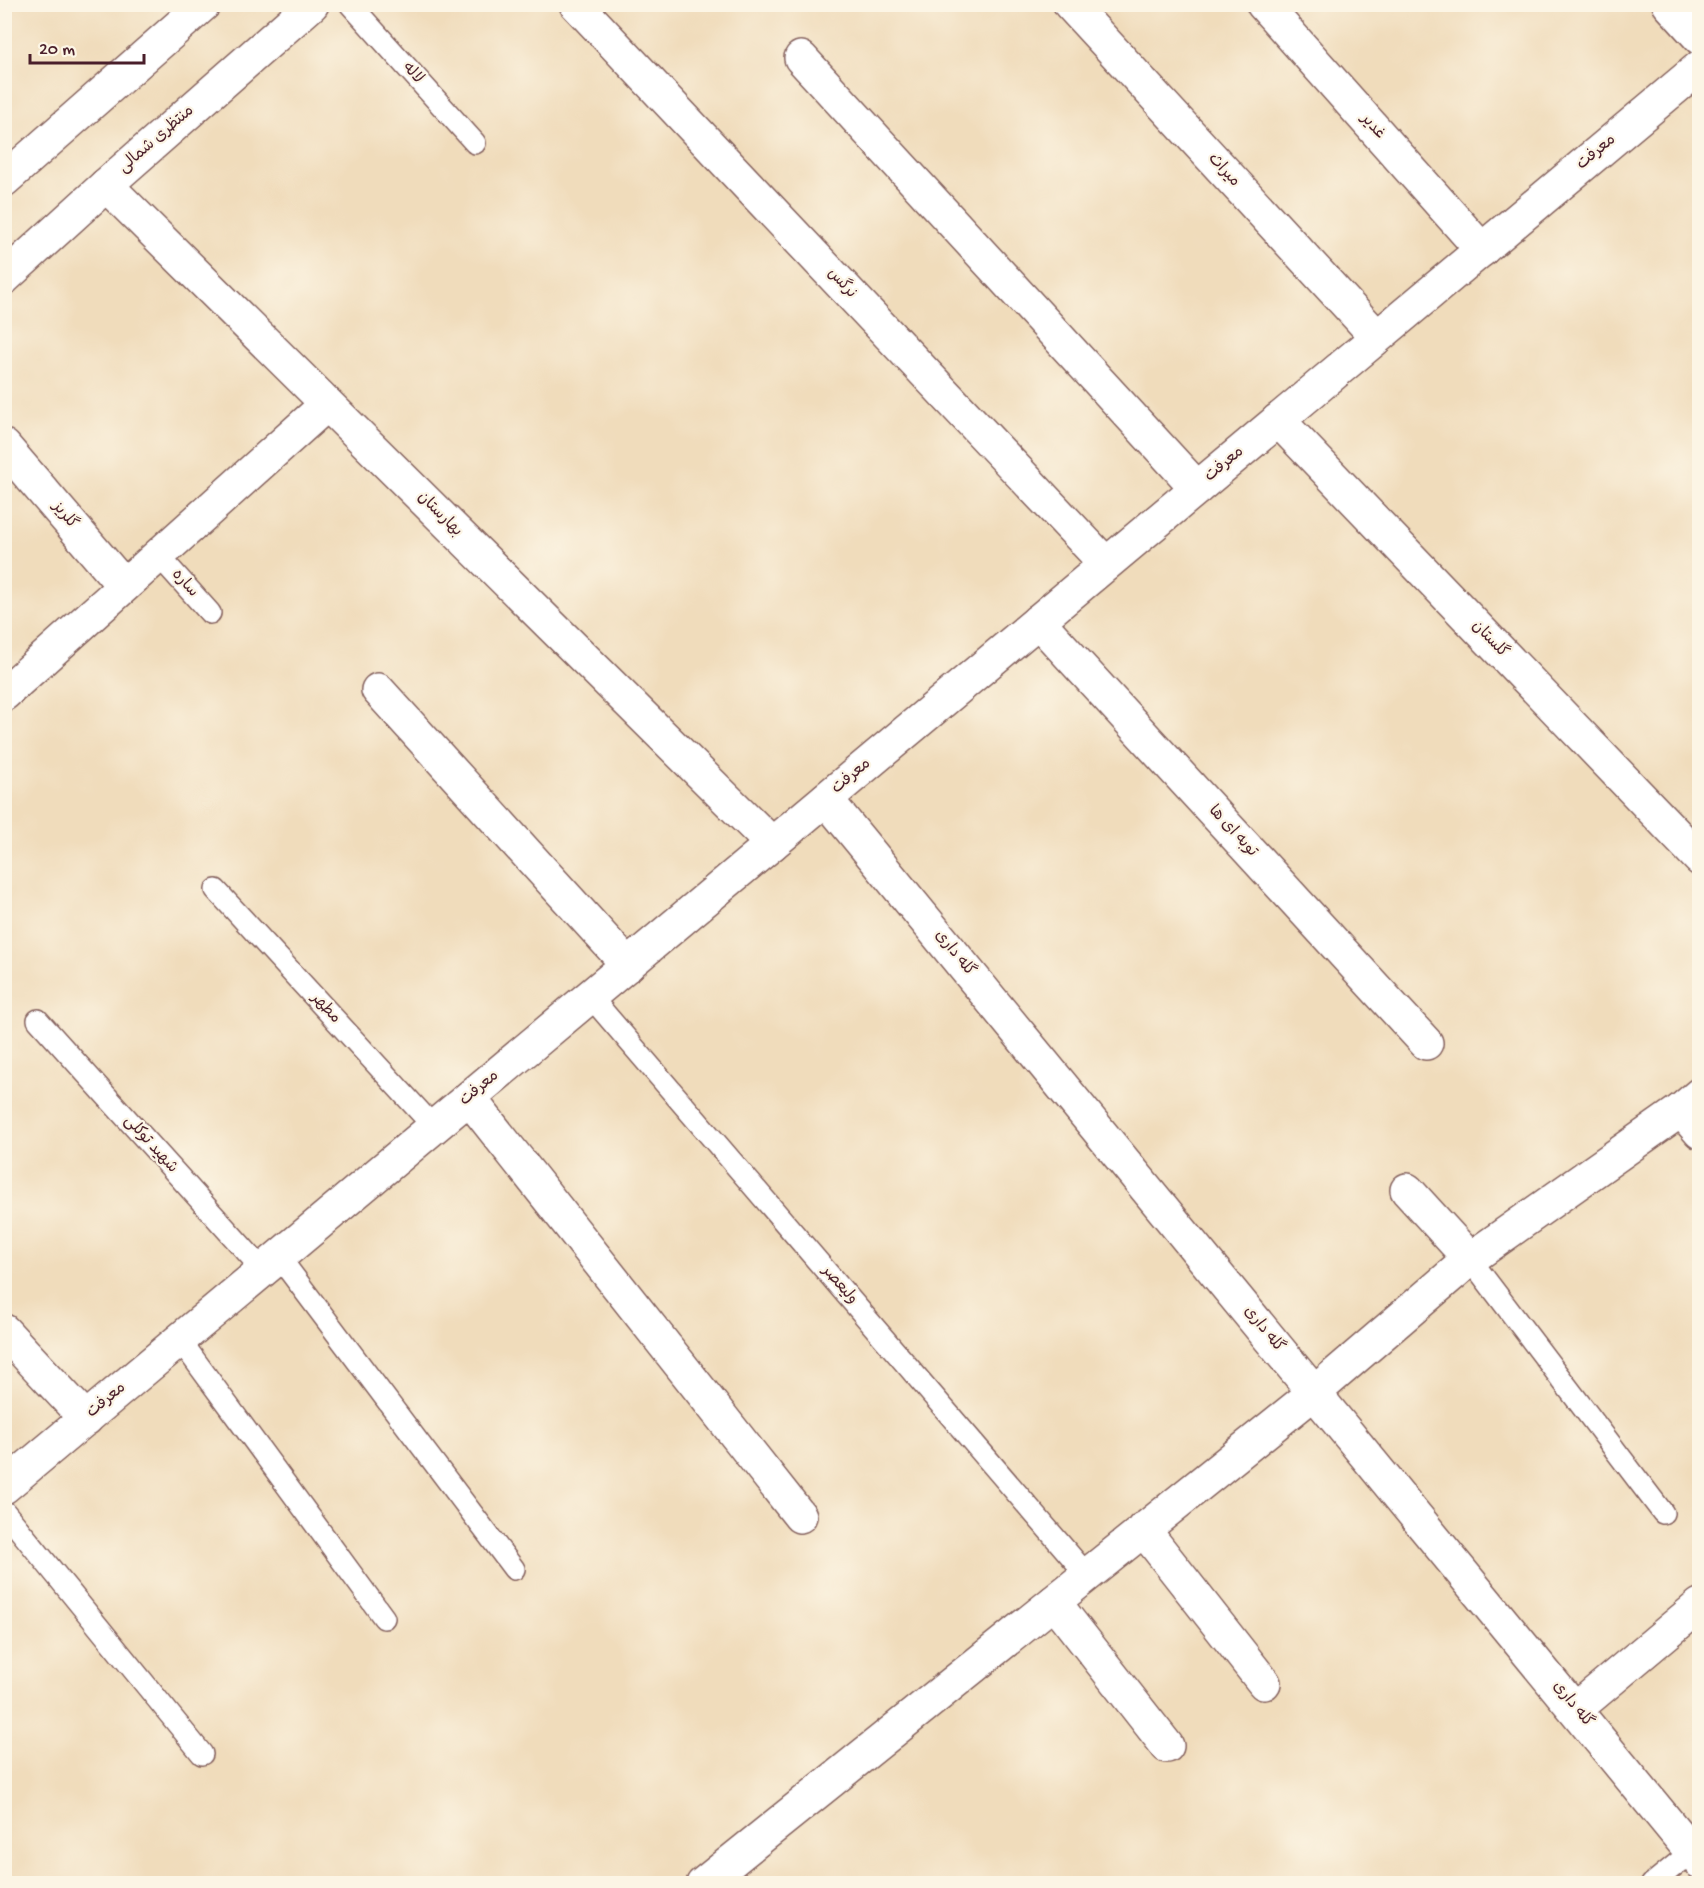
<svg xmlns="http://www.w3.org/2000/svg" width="1704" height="1888" font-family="'Gochi Hand','Playpen Sans Arabic',sans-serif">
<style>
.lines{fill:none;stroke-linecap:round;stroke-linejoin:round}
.lane-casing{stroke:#84615d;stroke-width:24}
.street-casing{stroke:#84615d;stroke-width:36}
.secondary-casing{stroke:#84615d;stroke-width:36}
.lane{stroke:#fff;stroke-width:21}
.street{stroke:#fff;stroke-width:33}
.secondary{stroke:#fff;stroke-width:33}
.labels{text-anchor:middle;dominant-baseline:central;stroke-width:4.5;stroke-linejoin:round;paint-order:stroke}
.street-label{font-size:16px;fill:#4a1f2b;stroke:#fcf5e5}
</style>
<rect width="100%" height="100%" fill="#fcf5e5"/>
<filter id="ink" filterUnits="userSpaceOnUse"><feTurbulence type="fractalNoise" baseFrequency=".0167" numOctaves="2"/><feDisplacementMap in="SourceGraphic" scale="12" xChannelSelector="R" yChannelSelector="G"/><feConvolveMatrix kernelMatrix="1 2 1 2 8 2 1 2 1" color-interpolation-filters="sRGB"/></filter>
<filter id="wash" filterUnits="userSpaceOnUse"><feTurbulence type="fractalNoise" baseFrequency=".008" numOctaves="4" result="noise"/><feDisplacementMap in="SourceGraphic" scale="24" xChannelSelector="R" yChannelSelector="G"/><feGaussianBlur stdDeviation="1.35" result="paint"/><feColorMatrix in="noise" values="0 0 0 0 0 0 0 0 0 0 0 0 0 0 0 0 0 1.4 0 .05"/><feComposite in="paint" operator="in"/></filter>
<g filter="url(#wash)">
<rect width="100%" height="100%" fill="#f0dcbb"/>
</g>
<g filter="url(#ink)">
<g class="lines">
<g class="lane-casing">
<g id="lane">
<path d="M350,4L475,143"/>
<path d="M159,556L210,613"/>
<path d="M216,890L434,1127"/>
<path d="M590,996L1087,1575"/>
<path d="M38,1020L263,1270"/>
<path d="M279,1257L514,1569"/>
<path d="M1470,1259L1663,1513"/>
<path d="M180,1340L384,1618"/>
<path d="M4,1511L202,1754"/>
<path d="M1652,1884L1691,1852"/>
</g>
</g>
<g class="street-casing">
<g id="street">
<path d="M576,4L1106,564"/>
<path d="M1070,4L1377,337"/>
<path d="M1263,4L1482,250"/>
<path d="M1669,4L1700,38"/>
<path d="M801,58L1197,488"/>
<path d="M106,185L772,844"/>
<path d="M1278,420L1700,859"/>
<path d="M4,446L124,586"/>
<path d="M1038,621L1426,1043"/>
<path d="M378,690L628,965"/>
<path d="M4,694L327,404"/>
<path d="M826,799L1700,1862"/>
<path d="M469,1098L800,1516"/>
<path d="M1681,1110L1700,1132"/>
<path d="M1407,1190L1470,1259"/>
<path d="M4,1331L86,1419"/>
<path d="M4,1487L1700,67"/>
<path d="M1143,1529L1264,1683"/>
<path d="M1054,1602L1167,1746"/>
<path d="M1576,1709L1700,1605"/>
<path d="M703,1884L1315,1392L1470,1259L1681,1110L1700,1094"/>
</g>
</g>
<g class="secondary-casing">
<g id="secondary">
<path d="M4,180L204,4"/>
<path d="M4,278L106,185L312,4"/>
</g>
</g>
<use href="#lane" class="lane"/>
<use href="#street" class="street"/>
<use href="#secondary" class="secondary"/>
</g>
</g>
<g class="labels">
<g class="street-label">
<text transform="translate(412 74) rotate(48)">لاله</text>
<text transform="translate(1372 127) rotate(48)">غدیر</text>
<text transform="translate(157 140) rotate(-41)">منتظری شمالی</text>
<text transform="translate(1597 153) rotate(-40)">معرفت</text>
<text transform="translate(1223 171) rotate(47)">میراث</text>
<text transform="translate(841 284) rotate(47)">نرگس</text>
<text transform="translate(1225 465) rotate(-40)">معرفت</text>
<text transform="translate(439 515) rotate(45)">بهارستان</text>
<text transform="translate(64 516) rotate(50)">گلریز</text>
<text transform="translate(184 584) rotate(48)">ساره</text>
<text transform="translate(1489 640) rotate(46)">گلستان</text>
<text transform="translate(852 777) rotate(-40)">معرفت</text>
<text transform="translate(1232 832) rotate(47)">توبه ای ها</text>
<text transform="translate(954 954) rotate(51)">گله داری</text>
<text transform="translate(325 1009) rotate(47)">مطهر</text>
<text transform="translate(480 1089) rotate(-40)">معرفت</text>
<text transform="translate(150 1145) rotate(48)">شهید توکلی</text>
<text transform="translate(839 1286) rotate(49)">ولیعصر</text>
<text transform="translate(1263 1330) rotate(51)">گله داری</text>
<text transform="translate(107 1401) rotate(-40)">معرفت</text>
<text transform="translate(1572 1705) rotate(51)">گله داری</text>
</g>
</g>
<rect width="1704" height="1888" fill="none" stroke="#fcf5e5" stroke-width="24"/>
<path d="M30 54v9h114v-9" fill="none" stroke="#4a1f2b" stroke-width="3"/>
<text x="39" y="54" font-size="18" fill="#4a1f2b" stroke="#fcf5e5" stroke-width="4.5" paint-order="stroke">20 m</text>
</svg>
